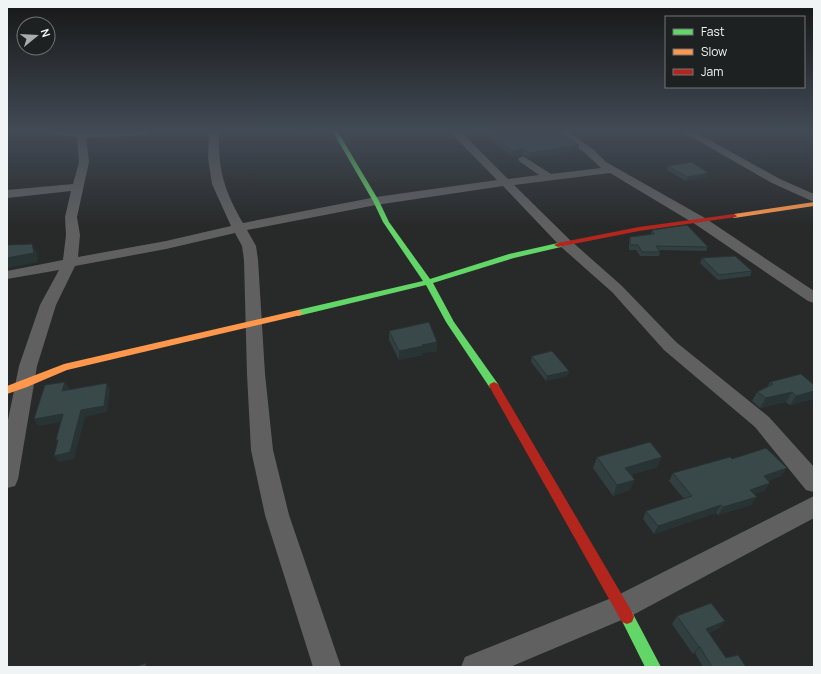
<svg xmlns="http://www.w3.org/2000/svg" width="821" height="674" font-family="Manrope,sans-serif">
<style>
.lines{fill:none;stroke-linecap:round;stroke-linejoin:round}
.street{fill:#606060;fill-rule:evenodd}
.fast{fill:#63d668;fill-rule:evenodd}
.slow{fill:#ff974d;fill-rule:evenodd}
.jam{fill:#b3261e;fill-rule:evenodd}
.wall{fill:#313f40}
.shaded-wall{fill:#283334}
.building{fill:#39494a;stroke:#283334}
</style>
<rect width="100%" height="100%" fill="#282a2a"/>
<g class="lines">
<g class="street">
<path d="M53,132H152L147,135L86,138L89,162L77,217L80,235L78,257L166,241L231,226L212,184L208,158L209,132H219C218,170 224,190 243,223L376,197L497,180L450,132H461L508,179L539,175L519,161L518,159L523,156L551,174L601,168L585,153L556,132H568L593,149L606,162L705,218L814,291V303L808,301L695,224L610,173L514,185L570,240L622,286L676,342L769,417L814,467V492L806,490L755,427L664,350L612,292L560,246L503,186L376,205L247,230L256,246L258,260L265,374L273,450L289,515L341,667H313L265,515L251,450L247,374L244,260L242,246L235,233L166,249L75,266L56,305L37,366L18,479L15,486L7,488V425L19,366L40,305L59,270L7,279V271L63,260L66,235L65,217L71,191L7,198V190L73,184L79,162L77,137L58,135Z"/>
<path d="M683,132H695L780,179L814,194V202L772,183Z"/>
<path d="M814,496V518L631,616L510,667H461L465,657L614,597Z"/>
</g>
<g class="fast">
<path d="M333,132H338L379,201L389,222L430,279L509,254L558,243L562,245L561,247L514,258L433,283L454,322L498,384L499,386L498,388H490L446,322L426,285L298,316L294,313L298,310L423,281L383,222L373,201Z"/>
<path d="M627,610L632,612L661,667H645L620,617L622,612Z"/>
</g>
<g class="slow">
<path d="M814,202V206L734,218L731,216L734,214Z"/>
<path d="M298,310L301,311L302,313L301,315L67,370L27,387L7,394V386L64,364Z"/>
</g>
<g class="jam">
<path d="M734,214L737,216L736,217L639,231L558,247L554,245L558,243L639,227Z"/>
<path d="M494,382L498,384L632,612L634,617L632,622L627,624L622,622L489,386L490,384Z"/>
</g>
</g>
<g class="wall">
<path d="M486,132H561L578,150L529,158L523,155L512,156L488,138V134Z"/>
<path d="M668,166L708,173L707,177L686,181L667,170Z"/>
<path d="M652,230L708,247L706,251L659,250L660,252L659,256H640L636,250H629V241L630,237L651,234Z"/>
<path d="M702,258L752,271L750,276L718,280L700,263Z"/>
<path d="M389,331L437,351L423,353V355L399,360L389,340Z"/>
<path d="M532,356L569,371L567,376L546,381L531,362Z"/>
<path d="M770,382L813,399L790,405L786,402L760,408L752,401L757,392L767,387Z"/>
<path d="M597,457L657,467L631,475L630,490L613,496L593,468Z"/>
<path d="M732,459L781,476L768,481L764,491L754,494L751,505L718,515L716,513L654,534L643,519L646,511L684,499L669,481L673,473Z"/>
<path d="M677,616L725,621L719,628L709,633L726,658L746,667H703L695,653L693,654L672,624Z"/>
</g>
<g class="shaded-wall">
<path d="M294,132H313V133L295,134Z"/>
<path d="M579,145L578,150L529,158L530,153Z"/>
<path d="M523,149V155L512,156L513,151Z"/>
<path d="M708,173L707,177L686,181L687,177Z"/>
<path d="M32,244L37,253L38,262L7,268V258Z"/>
<path d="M437,342V351L423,353V355L399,360V351L422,345Z"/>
<path d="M569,371L567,376L546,381L547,376Z"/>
<path d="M65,382L69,388L66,398L62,391Z"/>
<path d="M107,383L110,389L107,412L85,417L74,459L59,462L54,456L81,410Z"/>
<path d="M814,391V397L813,399L790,405L796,396Z"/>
<path d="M792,392L786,402L760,408L766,398Z"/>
<path d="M63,414L67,421L38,426L34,419Z"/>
<path d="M662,457L657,467L621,478L625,468Z"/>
<path d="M787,468L781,476L758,485L764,476Z"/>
<path d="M635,480L630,490L613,496L617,485Z"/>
<path d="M770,483L764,491L745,498L750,490Z"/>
<path d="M757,497L751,505L718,515L723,507Z"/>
<path d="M721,505L716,513L654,534L658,526Z"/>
<path d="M725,621L719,628L701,636L706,629Z"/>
<path d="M699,647H700L695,653L693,654Z"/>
</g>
<g class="building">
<path d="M492,132H561L579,145L530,153L523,149L513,151L488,133Z"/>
<path d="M692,162L708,173L687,177L668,166Z"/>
<path d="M687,225L708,247L656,246L660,252H642L638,245H630V237L654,234L652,230Z"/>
<path d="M32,244L34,253L7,258V245Z"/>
<path d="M735,256L752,271L719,275L702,258Z"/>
<path d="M429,322L437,342L422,345L423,346L399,351L389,331Z"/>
<path d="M552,351L569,371L547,376L532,356Z"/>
<path d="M801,374L814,385V391L796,396L792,392L766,398L757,392L773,384L770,382Z"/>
<path d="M65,382L62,391L107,383L104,406L81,410L70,452L54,456L58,440H56L63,414L34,419L45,385Z"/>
<path d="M650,442L662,457L625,468L635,480L617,485L597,457Z"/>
<path d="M766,448L787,468L764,476L770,483L750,490L757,497L723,507L721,505L658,526L646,511L692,496L673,473L730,457L732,459Z"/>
<path d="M711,603L725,621L706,629L726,658L738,655L746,667H712L700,647H699L677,616Z"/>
<path d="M146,663V667H135Z"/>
</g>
<linearGradient id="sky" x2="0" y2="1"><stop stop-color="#161717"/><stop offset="0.58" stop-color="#424a55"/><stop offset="1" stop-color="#424a55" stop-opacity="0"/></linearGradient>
<rect width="821" height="226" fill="url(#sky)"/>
<rect width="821" height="674" fill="none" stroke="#f1f4f4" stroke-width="16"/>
<rect x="665" y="16" width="140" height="72" fill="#1e2122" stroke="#727576"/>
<rect x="673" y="29" width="20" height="6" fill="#63d668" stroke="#727576"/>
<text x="701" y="36" font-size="12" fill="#f1f4f4">Fast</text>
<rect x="673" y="49" width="20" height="6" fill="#ff974d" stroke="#727576"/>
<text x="701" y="56" font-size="12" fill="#f1f4f4">Slow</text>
<rect x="673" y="69" width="20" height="6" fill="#b3261e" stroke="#727576"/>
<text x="701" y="76" font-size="12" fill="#f1f4f4">Jam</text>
<g transform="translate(36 36) rotate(72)"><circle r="19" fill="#1e2122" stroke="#727576"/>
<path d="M0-3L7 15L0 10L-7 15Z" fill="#abadad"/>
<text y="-6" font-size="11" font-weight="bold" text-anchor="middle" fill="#f1f4f4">N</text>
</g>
</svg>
